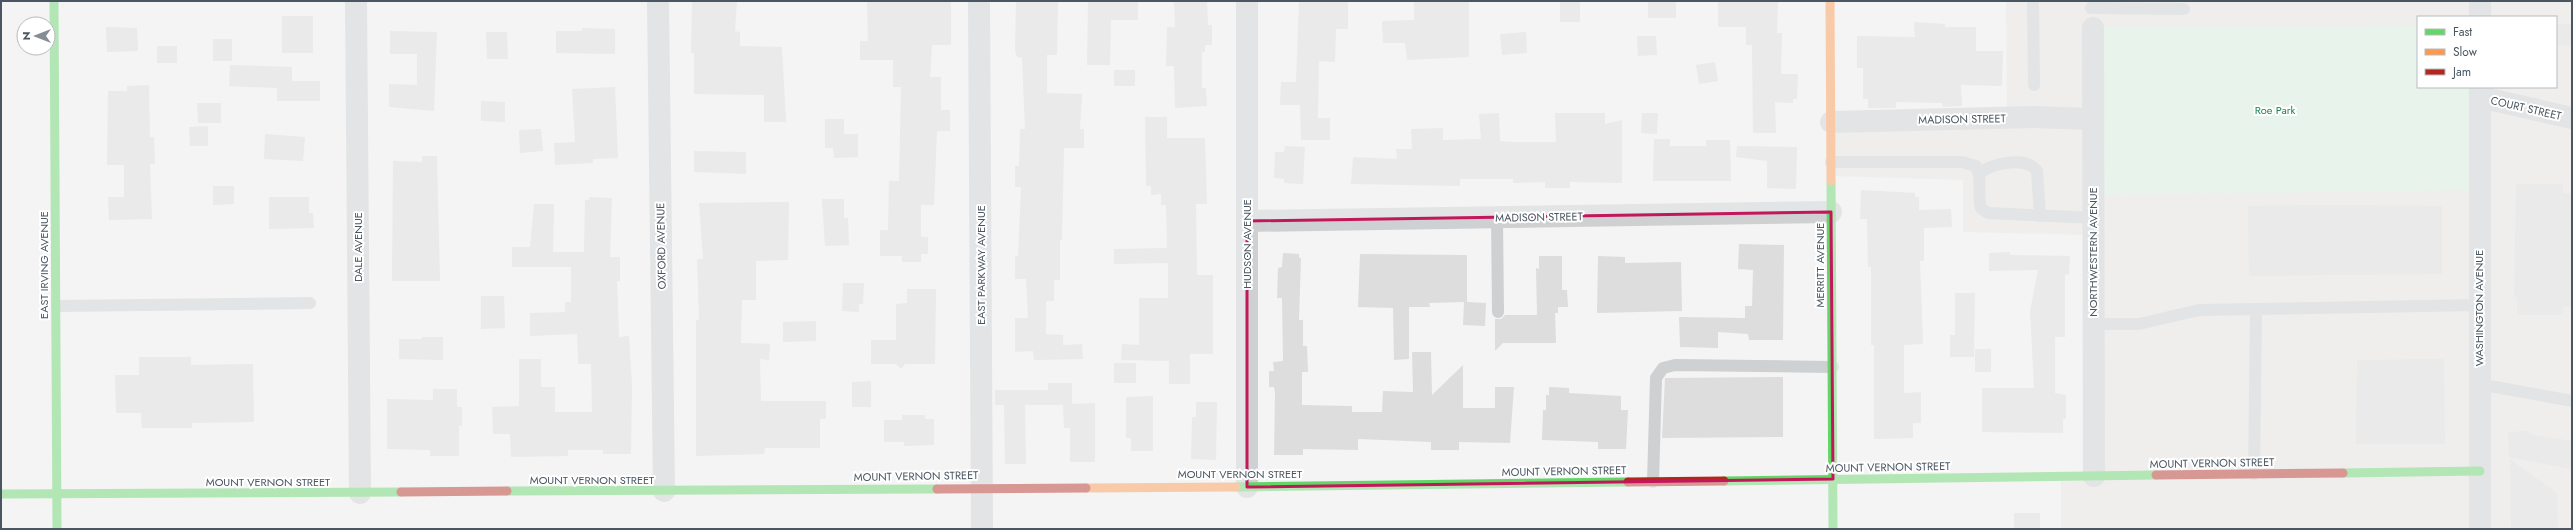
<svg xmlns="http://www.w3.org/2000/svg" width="2573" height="530" font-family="Jost,sans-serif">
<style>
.commercial{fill:#e8e7e3;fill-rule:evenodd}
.green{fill:#d9f2e3}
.building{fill:#ddddde}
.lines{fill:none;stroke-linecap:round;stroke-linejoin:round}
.lane{stroke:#ced0d2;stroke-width:12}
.street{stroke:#ced0d2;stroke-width:22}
.fast{stroke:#63d668;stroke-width:9}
.slow{stroke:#ff974d;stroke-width:9}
.jam{stroke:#b3261e;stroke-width:9}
.marked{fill:none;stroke:#c2185b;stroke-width:3;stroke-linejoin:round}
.labels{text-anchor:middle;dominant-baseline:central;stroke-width:4;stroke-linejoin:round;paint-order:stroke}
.street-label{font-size:11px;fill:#4a5661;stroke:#fff}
.park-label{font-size:11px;fill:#17864f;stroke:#fff}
</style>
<rect width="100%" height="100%" fill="#f4f4f4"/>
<path class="commercial" d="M2006,1H2572V529H2061V477L2094,476L2093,235L1963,232V180L1831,176V122L2007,118ZM2418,17H2556V87H2418Z"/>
<path class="green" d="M2418,26V87H2480L2479,190L2092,195L2093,28Z"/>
<g class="building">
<path d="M692,1H737L735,31L740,32V46L782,47L786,122H764V95L694,94V53H691Z"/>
<path d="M951,1V45H932L930,77H941V110H950V131H937L934,205H921V237H928V254H921V262H902V256H880V230H888L889,181H899L901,87H893V60H860V41H868L867,2Z"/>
<path d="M1016,1H1058L1057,55H1047V93L1082,94L1080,129H1084V148H1064L1062,240H1060V280H1054V301H1046V334L1063,335V345L1082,344L1083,359L1034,360L1033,351L1015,352V318H1028L1026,279H1015V256H1018L1021,187H1015V166H1019L1020,129H1025L1022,58L1017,57L1015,50Z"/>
<path d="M1088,1H1138V20H1111L1110,65H1087Z"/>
<path d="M1174,1H1207L1208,25H1212V45H1205V52H1202V88H1206L1207,106L1175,108L1174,66H1166L1167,27H1175Z"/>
<path d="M1299,1H1348V29H1336L1335,62L1319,61L1318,118H1330V140H1301L1300,105H1280L1281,82H1296Z"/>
<path d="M1414,1H1469V57L1407,60L1405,43H1383L1382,21L1414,20Z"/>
<rect x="1560" y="1" width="20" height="21"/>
<rect x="1648" y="1" width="28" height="17"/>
<path d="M1718,1H1778L1777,33H1782L1781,74H1798L1797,99H1793V103L1775,102L1776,133H1753L1752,45H1746V27H1718Z"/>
<rect x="282" y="16" width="31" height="37"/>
<path d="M1914,22L1945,24V27H1976V51H2003L2002,86L1961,85L1962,106L1943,107L1942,103L1896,102V108H1868V99H1863V68H1857V36L1915,37Z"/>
<path d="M2556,24H2572V45L2556,46Z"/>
<path d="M106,27L137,28L138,51L107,52Z"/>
<path d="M582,28L615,29V54L556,53V31H582Z"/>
<path d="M390,31L437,32L434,111L389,107V84L417,85V54H390Z"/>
<path d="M486,32H507L508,59H487Z"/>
<path d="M1526,32L1527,53L1502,55L1500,34Z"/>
<path d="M1637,36H1656L1657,55L1638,56Z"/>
<rect x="213" y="39" width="19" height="22"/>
<rect x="157" y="46" width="20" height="17"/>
<path d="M1715,62L1718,81L1699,84L1696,65Z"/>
<path d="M230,65L292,67V81H320V101H277V88L229,86Z"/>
<rect x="1114" y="70" width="21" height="16"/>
<path d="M149,85L150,137H154L155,164H150L152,219L109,220L108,197H124V165H107L108,91H127V86Z"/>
<path d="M615,87L618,158L593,159V163L555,165L554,143L575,142L572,89Z"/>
<path d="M481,101L505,102V122L481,121Z"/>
<path d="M197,103H221V123H198Z"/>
<path d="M1499,113L1500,141L1513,142H1556L1555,113H1605V124L1622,120V183L1570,182V188H1545V182L1513,183V179H1460V186L1351,184L1353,157L1397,159L1396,149H1412L1411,129L1443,128V140L1481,139L1479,114Z"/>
<path d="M1642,113H1658L1657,134L1641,133Z"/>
<path d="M1145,117H1167V138H1205L1207,204H1196L1197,275H1213V354H1190V384H1169V361L1121,360L1122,344L1139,345V298H1168V263L1114,264V249L1167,248L1166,205H1161V194L1151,195V186H1146Z"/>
<path d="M825,119H844V134H858V157L834,158L833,148H825Z"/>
<path d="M208,126V146H190L189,127Z"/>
<path d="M541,129L543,151L520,153L519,130Z"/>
<path d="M265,134L305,137L303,161L264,159Z"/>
<path d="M1654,139H1670V146H1706V140H1730L1731,181H1653Z"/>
<path d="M1285,146L1305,147L1303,184L1284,183V179L1274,178L1275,152H1284Z"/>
<path d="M1737,146L1797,147L1796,189L1767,188V161L1736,157Z"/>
<path d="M694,151L746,152V174L694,172Z"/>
<path d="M422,156H437L440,281H392L393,161L422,162Z"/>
<path d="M2516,184H2563V193H2572V307H2563V315H2517V297H2514Z"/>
<path d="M213,186H234V204L213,205Z"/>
<path d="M1861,190L1915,193V197H1919V210L1951,209L1952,227L1924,228V261H1920L1923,344L1904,345V393L1921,392V423H1913V438L1874,439V345H1871V267H1868L1867,219H1860Z"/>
<path d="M269,197H309V213H313L314,228L269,229Z"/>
<path d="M589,197L612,198L610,257H620V281H617L619,337L629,336L632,385L631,454H603V450H568V456L511,457L510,434H493L492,407L519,406V359H541V387H555V412H592L591,364H578L577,334L530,336V313L565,312V302H571V267H512V247H530L534,204H554L553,252H584L585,200H589Z"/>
<path d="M822,199H844V218H848L849,245L825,246Z"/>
<path d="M789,202L788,260L756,261V300H742L741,343L770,344L769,360L760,359L761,401H826V419H820V448H765L764,454L696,456V320H699L697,259H703L699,203Z"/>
<path d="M2329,205L2442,206V274L2249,276L2248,206Z"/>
<path d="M1739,244L1784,245L1783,340H1749L1748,334L1718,332V348L1680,347L1679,317L1745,318V306H1752L1753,270L1738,269Z"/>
<path d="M2010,252V255L2070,256L2069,275L2065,274V337H2055V393L2066,395V419H2063V433L1982,432V388H2034L2030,311L2038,270L1989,271V253Z"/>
<path d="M1283,253L1299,254V258H1301L1299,320H1303V346H1307L1308,372H1302V405L1352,406V412H1382L1383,391L1413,392L1412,352H1431L1432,395L1463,365V408H1495V387H1514L1510,443L1459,442V450H1431V442L1358,439V450L1303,449V455H1274L1275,393L1274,387H1269V371H1274L1273,362L1283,361L1282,298H1277L1278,268L1282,267Z"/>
<path d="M1360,254L1467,255V302L1486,303L1485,326L1463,325L1464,302L1429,303L1430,307H1409V359L1394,360L1393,308L1358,307Z"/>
<path d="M1539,256H1562V290H1567L1568,307H1558V313H1555L1556,343H1503L1495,351V319H1501L1505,315H1537L1536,268L1539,269Z"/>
<path d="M1598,256L1625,257V263L1681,262L1682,311L1597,313Z"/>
<path d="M843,283H864L863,304H859V312L842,311Z"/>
<path d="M907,289H936L935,364H905L901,369L896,364H871V340H896V304L907,303Z"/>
<path d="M1955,293H1975L1974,357H1950V335H1955Z"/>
<path d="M481,296H504L505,328L481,329Z"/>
<path d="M816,321V341L783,342V322Z"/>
<path d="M422,337H443V360L399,359V339H422Z"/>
<rect x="1975" y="349" width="16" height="23"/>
<path d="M139,357H191V365L253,364L254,422L192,423V428H142L141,413H116L115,375H139Z"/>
<path d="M2444,359L2445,444H2356L2357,360Z"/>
<rect x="1114" y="363" width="22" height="20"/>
<path d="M1783,377V437L1662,438L1665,378Z"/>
<path d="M871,381V407H852V382Z"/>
<path d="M1048,383H1072V404L1095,403V462H1070V428H1064L1063,405H1025L1026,464H1005L1004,405H995V390H1048Z"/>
<path d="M1549,387L1569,388V393L1621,396V410H1628L1626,449H1598V442L1542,440L1543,410H1546V395H1549Z"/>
<path d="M433,389H457V407H462V426H459V456H430V450L387,449V399L433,400Z"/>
<path d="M1153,396V451H1131V438H1126V397Z"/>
<path d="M1196,402H1217L1216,460L1191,459L1192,417H1196Z"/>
<path d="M902,415H925V419H934V445L904,446V442H884V420H902Z"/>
<path d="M2529,431V434L2572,441V469L2509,457L2508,432Z"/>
<path d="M2510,459L2557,493L2558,529H2511Z"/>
<rect x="2014" y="513" width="26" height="16"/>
</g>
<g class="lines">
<g class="lane">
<path d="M2033,1L2034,85"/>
<path d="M2091,8L2184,9"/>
<path d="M1831,162H1962L1976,166C1983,179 1977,194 1981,208L1988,213L2093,218"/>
<path d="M1980,173C1993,163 2026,156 2037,171L2040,216"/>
<path d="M1497,217L1498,312"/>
<path d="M57,306L310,303"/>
<path d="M2093,324H2139L2199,310L2479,305"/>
<path d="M2479,384L2572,401"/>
<path d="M2254,474L2256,310"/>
<path d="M1653,482L1656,378L1663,368L1675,365L1833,367"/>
</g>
<g class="street">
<path d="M356,1L360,493"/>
<path d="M658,1L664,491"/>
<path d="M979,1L982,529"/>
<path d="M1247,1V487"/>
<path d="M2480,1V17"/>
<path d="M2093,28L2094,476"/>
<path d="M2480,97L2572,118"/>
<path d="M1831,122L2034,117L2093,119"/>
<path d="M1247,221L1831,212"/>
<path d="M2480,529V87"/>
</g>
<g class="fast">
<path d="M54,1L57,529"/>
<path d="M1831,181L1833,529"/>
<path d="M2343,473L2480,471"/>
<path d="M1724,481L2156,475"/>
<path d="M1236,487L1628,482"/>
<path d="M507,491L937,489"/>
<path d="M1,494L401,492"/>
</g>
<g class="slow">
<path d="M1830,1L1831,181"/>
<path d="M1086,488L1236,487"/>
</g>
<g class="jam">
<path d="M2156,475L2343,473"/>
<path d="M1628,482L1724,481"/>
<path d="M937,489L1086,488"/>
<path d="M401,492L507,491"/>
</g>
</g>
<path d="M0 0H2573V530H0ZM1831,212L1833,479L1247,487V221Z" fill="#f4f4f4" fill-opacity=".55" fill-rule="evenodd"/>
<path class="marked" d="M1831,212L1833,479L1247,487V221Z"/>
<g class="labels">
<g class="street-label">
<text transform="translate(2526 108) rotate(13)">COURT STREET</text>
<text transform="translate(1962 119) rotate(-1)">MADISON STREET</text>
<text transform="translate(1539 217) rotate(-1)">MADISON STREET</text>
<text transform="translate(1247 244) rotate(-90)">HUDSON AVENUE</text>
<text transform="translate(661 246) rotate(-91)">OXFORD AVENUE</text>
<text transform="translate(358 247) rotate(-90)">DALE AVENUE</text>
<text transform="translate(2093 252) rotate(-90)">NORTHWESTERN AVENUE</text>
<text transform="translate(44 265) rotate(-90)">EAST IRVING AVENUE</text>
<text transform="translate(981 265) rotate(-90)">EAST PARKWAY AVENUE</text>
<text transform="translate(1820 265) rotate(-90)">MERRITT AVENUE</text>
<text transform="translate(2479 308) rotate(-90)">WASHINGTON AVENUE</text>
<text transform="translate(2212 463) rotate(-1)">MOUNT VERNON STREET</text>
<text transform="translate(1888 467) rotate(-1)">MOUNT VERNON STREET</text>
<text transform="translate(1564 471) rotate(-1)">MOUNT VERNON STREET</text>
<text x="1240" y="474">MOUNT VERNON STREET</text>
<text transform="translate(916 476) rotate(-1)">MOUNT VERNON STREET</text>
<text x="592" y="480">MOUNT VERNON STREET</text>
<text x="268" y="482">MOUNT VERNON STREET</text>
</g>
<g class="park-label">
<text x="2275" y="110">Roe Park</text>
</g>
</g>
<rect width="2573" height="530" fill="none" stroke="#4a5661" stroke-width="4"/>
<rect x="2417" y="16" width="140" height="72" fill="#ffffff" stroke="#b7bbc0"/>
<rect x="2425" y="29" width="20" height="6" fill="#63d668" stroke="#b7bbc0"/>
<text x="2453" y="36" font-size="12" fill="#4a5661">Fast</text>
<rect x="2425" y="49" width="20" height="6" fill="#ff974d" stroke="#b7bbc0"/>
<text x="2453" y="56" font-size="12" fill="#4a5661">Slow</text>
<rect x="2425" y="69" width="20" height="6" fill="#b3261e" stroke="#b7bbc0"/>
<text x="2453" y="76" font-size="12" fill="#4a5661">Jam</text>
<g transform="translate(36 36) rotate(270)"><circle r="19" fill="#ffffff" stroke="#b7bbc0"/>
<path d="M0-3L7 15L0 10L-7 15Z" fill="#868d94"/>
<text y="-6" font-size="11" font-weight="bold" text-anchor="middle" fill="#4a5661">N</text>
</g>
</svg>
